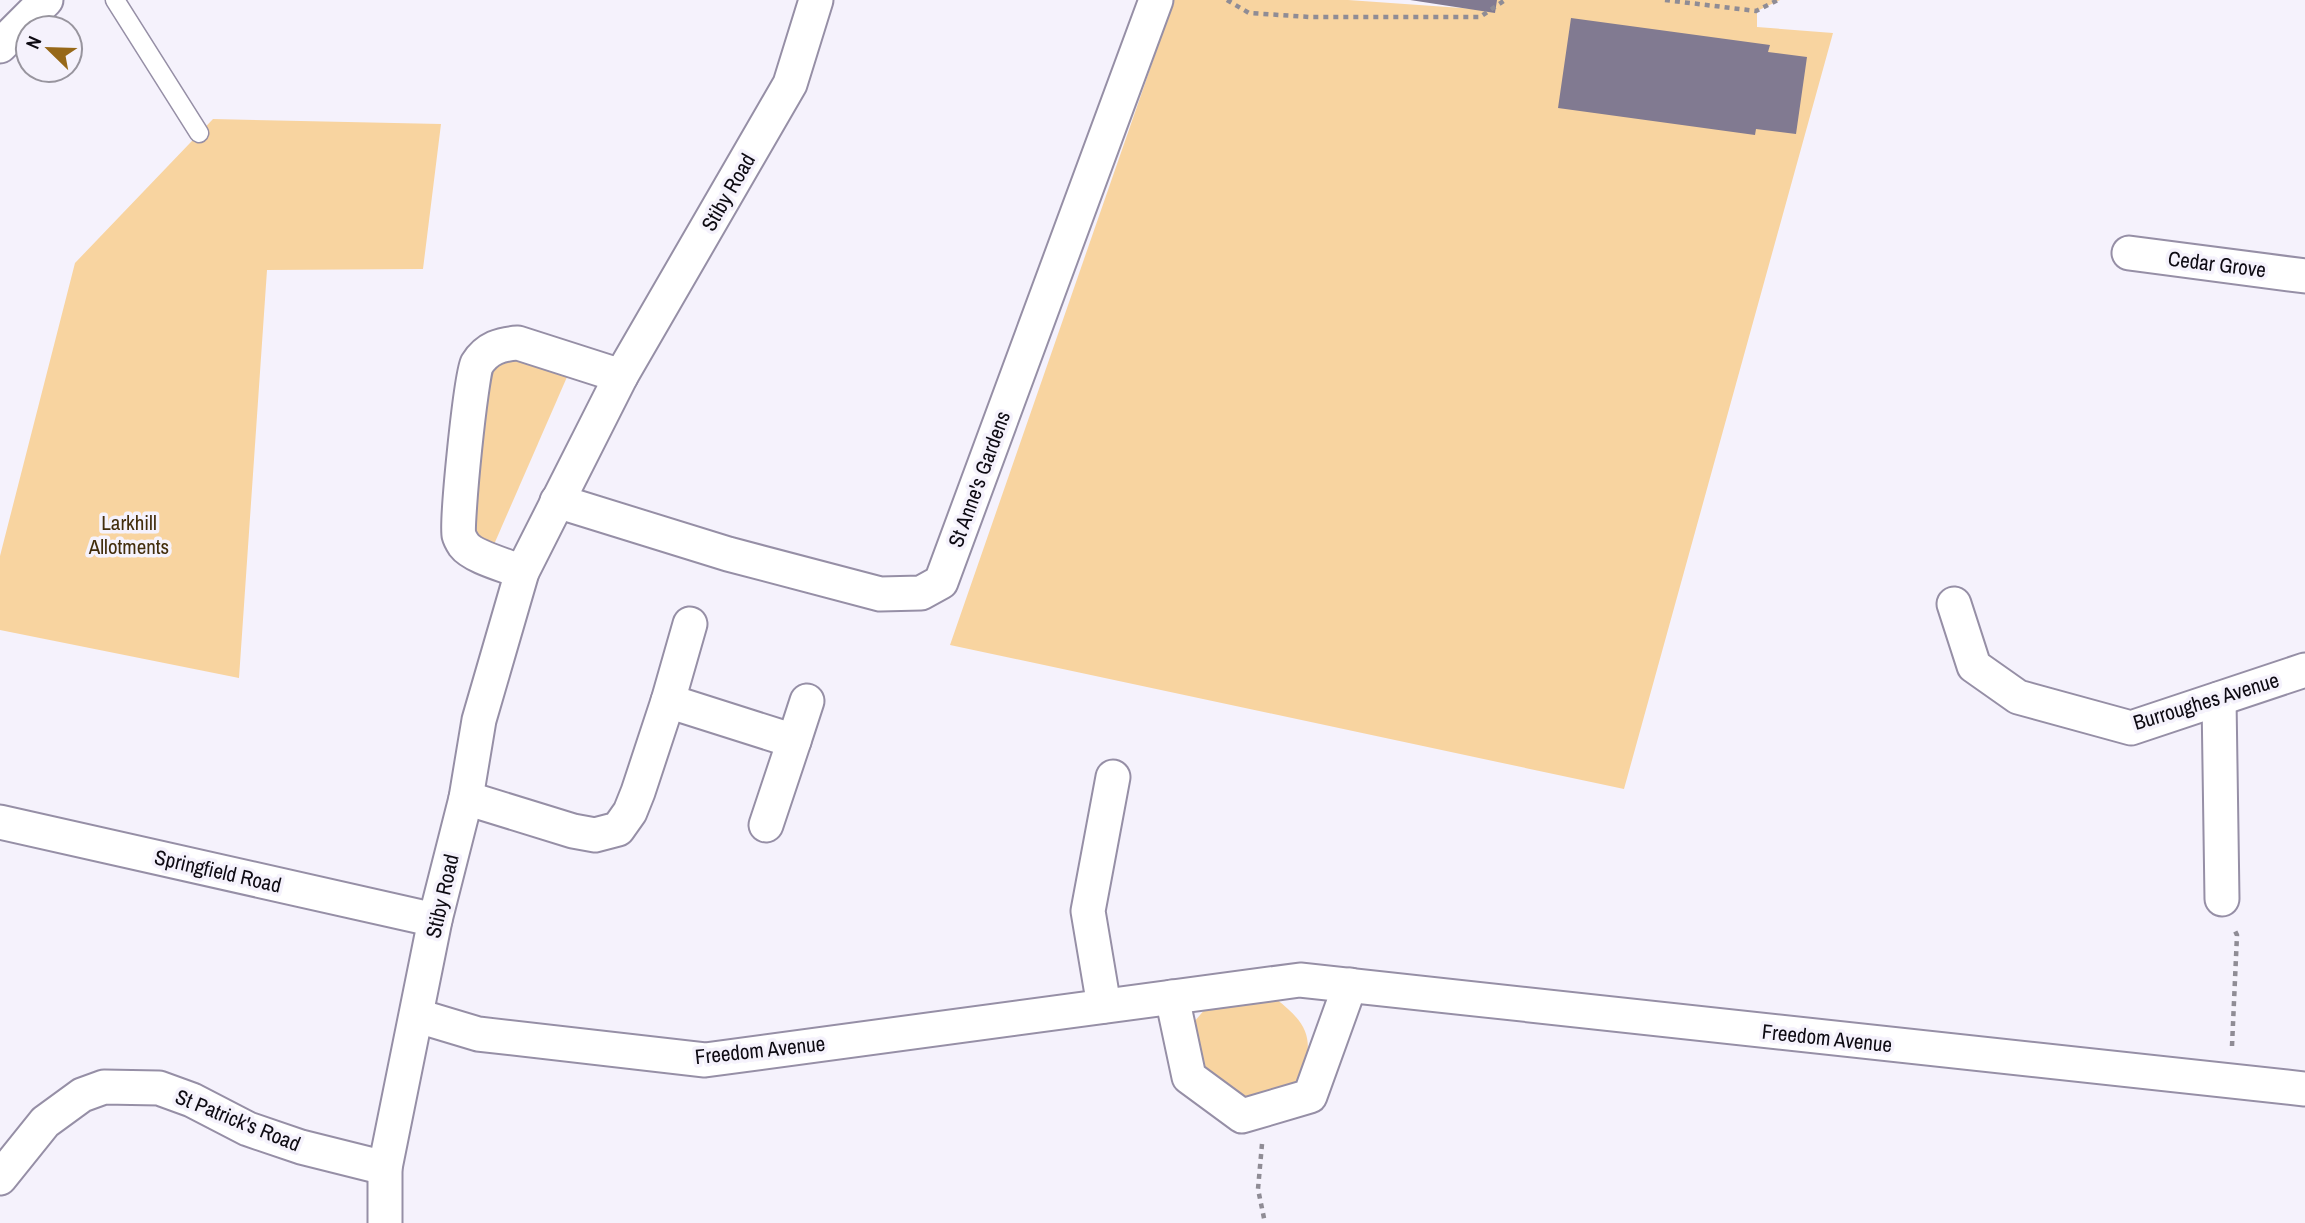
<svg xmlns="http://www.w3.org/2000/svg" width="2305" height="1223" font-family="'Archivo Narrow',sans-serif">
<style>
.green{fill:#f8d4a0}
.building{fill:#817a91}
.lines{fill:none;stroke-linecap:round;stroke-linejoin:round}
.service-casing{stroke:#968fa6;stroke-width:21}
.minor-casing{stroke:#968fa6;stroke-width:37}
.path{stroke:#8f8c95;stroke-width:4.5;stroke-dasharray:5 5;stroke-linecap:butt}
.service{stroke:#fff;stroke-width:18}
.minor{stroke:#fff;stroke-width:33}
.labels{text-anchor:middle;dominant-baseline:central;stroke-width:7;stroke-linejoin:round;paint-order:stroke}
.street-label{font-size:21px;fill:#0d0a12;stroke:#f5f2fc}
.park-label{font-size:21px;fill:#422d0c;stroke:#f5f2fc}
</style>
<rect width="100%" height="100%" fill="#f5f2fc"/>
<g class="green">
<path d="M1174,0H1348L1490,10L1494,0H1780L1757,11V27L1833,33L1624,789L950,645Z"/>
<path d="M213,119L441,124L423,269L267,270L239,678L0,630V556L75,263Z"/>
<path d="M508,359C529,359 549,367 567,377L492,549L476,542L472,513L485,377L496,365Z"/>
<path d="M1276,999C1318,1031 1311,1047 1297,1092L1219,1110L1187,1039L1194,1022L1206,1008Z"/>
</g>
<g class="building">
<path d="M1410,0H1497L1495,13Z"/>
<path d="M1571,18L1770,45L1768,52L1807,57L1796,134L1756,129L1755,135L1558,108Z"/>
</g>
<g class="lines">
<g class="service-casing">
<path id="service" d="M115,0L199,133"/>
</g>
<g class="minor-casing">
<g id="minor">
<path d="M0,46L46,0"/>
<path d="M2129,253L2305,276"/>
<path d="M557,501L728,554L880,594L921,593L941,582L1156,0"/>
<path d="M522,572C508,566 473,557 464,545C462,542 460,539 459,535C456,523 471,375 477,364C487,348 501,344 518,343L621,376"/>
<path d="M1954,604L1974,666L2018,697L2131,728L2305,670"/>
<path d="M2219,699L2222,899"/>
<path d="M668,701L794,741L766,825"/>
<path d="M794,741L807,701"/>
<path d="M466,798L573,831L595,835L618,829L630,812L638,792L668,701L690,624"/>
<path d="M0,822L435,920"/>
<path d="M1172,997L1189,1077L1242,1116L1310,1096L1350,985"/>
<path d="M1104,1006L1088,911L1113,777"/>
<path d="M418,1016L478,1034L705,1060L1300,980L2305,1089"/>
<path d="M0,1178L45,1122L82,1095L104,1087L159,1088L192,1100L248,1129L301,1147L385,1168"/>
<path d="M385,1223V1168L435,920L466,798L479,720L522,572L621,376L790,84L816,0"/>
</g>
</g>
<g class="path">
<path d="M1227,0L1249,13L1310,17H1480L1505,0"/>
<path d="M1665,0L1756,11L1778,0"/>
<path d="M2232,1046L2237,935L2234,929"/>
<path d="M1262,1144L1258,1189L1265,1223"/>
</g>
<use href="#service" class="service"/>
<use href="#minor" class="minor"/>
</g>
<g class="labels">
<g class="street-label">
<text transform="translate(728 192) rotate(-60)">Stiby Road</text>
<text transform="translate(2217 264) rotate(7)">Cedar Grove</text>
<text transform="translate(979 479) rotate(-70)">St Anne's Gardens</text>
<text transform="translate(2206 701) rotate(-17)">Burroughes Avenue</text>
<text transform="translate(218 871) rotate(13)">Springfield Road</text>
<text transform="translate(442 896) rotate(-77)">Stiby Road</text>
<text transform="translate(1827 1038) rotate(6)">Freedom Avenue</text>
<text transform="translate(760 1050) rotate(-6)">Freedom Avenue</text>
<text transform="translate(238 1120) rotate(22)">St Patrick's Road</text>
</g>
<g class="park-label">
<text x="129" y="522">Larkhill<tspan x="129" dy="24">Allotments</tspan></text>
</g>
</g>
<g transform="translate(49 49) rotate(293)"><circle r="33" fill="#f5f2fc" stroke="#98959e" stroke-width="2"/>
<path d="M0-5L12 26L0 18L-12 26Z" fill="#976818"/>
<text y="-10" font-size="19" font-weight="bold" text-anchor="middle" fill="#0d0a12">N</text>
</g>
</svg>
